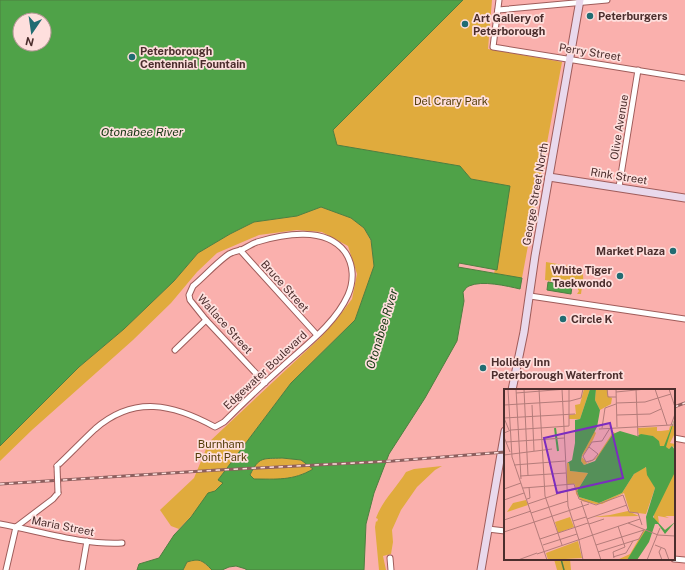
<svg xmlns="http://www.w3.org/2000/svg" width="685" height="570" font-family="'Public Sans',sans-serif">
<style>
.green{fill:#e0ab3d}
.water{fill:#4fa248;stroke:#4e7f40;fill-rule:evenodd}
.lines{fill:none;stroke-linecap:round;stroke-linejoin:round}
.stream{stroke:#4e7f40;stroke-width:1.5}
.street-casing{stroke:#9f5c5a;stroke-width:7}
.secondary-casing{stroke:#9f5c5a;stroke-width:9}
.street{stroke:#fff;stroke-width:5}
.secondary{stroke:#e9d9ec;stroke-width:7}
.rail-casing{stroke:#8d5f5e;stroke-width:3}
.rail{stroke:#fedfdd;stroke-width:1.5;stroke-dasharray:4.5;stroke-linecap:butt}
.street-bridge-casing{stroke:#9f5c5a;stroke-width:7;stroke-linecap:butt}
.street-bridge{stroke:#fff;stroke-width:5}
.poi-dot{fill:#216c72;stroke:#fedfdd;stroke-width:1.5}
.labels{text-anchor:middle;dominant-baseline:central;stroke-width:3.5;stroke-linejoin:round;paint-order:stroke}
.poi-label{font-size:11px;font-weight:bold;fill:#4b2e2d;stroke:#fedfdd;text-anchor:start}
.street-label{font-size:11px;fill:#4b2e2d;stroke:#fedfdd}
.park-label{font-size:11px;fill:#543d08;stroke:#fedfdd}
.water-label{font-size:12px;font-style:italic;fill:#133410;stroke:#fedfdd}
.inset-river{fill:none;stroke:#4fa248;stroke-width:2}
.inset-road{fill:none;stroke:#b47c7a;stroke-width:1}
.view{fill:#7b2cbf;fill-opacity:0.15;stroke:#7b2cbf;stroke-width:2}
.inset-edge{fill:none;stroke:#4b2e2d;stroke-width:2}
</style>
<rect width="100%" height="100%" fill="#fab0ad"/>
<g class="green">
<path d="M463,0H492L488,49L562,62L522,278L494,274L509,186L471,179L459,166L336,145L333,130Z"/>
<path d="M321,207L351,218L364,228L371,241L374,266L355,320L291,383L218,480L224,482L179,529L171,526L160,510L194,478L209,442L320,338L337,319L352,299L357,274L348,246L322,232L297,230L259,235L217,253L197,272L171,303L133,340L32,430L0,461V446L5,440L79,367L124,329L174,281L198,253L230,234L254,222L297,216Z"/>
<path d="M546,262L580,268C586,275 582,286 581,294H577L579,291L575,285L545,280Z"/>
<path d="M282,458L301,460L313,469C292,481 277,480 254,479L250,475L256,463L262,459Z"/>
<path d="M442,466L435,470L417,487L401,510L392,530L393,542L391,554L383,556L386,570H379L375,527L376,521L377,522L378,519L376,518C382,501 397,487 406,472L414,469Z"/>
<path d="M197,559L203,562L212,570H183L187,562Z"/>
<path d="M554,559H570L571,570H557Z"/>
</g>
<g class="water">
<path d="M0,0H463L333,130L337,145L460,166L471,179L510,186L497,270L459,263L458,267L522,278L520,289C507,286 482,280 469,286C466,287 465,290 463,292L464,301L457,341L425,398L389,454L374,493L366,524L364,570H246V569L236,566L229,567L222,570H212C202,560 200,558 187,562L183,570H137L139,564L159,558L174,535L191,517L208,493L215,491L223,483L218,480L291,383L355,320L374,266L371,240L364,228L351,218L321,207L297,216L254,222L230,234L198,253L174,281L124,329L79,367L0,446ZM20,20H44V44H20ZM282,458L301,460L313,469C293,481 276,479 254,479L250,475C259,456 263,459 282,458Z"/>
<path d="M548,282L572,286L571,294L547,290Z"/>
</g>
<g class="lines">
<path class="stream" d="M561,559L564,570"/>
<g class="street-casing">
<g id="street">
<path d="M499,0L493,47L685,78"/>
<path d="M498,10L607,0"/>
<path d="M619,187L638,70"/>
<path d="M240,250L317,335"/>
<path d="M530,296L685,319"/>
<path d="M175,350L206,320"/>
<path d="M674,438L685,440"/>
<path d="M57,466C70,454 82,441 95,429C134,395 173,404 215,427L224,422C243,403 263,384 283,366C306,345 335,324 348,295C354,281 354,265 345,252C326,226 283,234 257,242C251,244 246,248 241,250C237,251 233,252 229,254C216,263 205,276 193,286L189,295L190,300L206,320L265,383"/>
<path d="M0,524C40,531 81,545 122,543"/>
<path d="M16,527L53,499L58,493"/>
<path d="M488,529L505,531"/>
<path d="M390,558L391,570"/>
<path d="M674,559L685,560"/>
<path d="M6,570L16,527"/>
<path d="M82,570L87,541"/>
</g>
</g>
<g class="secondary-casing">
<g id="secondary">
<path d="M549,177L685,198"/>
<path d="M512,390L524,332L535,256L580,0"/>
<path d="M481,570L505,431"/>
</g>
</g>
<use href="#street" class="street"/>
<use href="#secondary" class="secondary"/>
<g class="rail-casing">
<g id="rail">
<path d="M674,407L685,403"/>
<path d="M0,484L218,470L393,461L505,452"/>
</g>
</g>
<use href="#rail" class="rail"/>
<g class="street-bridge-casing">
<path id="street-bridge" d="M57,466L58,493"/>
</g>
<use href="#street-bridge" class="street-bridge"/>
</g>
<g class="poi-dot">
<circle cx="590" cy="16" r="4"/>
<circle cx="465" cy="24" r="4"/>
<circle cx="132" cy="57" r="4"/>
<circle cx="673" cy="251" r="4"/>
<circle cx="620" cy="276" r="4"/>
<circle cx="563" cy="319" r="4"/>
<circle cx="483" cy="368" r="4"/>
</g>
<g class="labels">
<g class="poi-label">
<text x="598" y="16">Peterburgers</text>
<text x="473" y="18">Art Gallery of<tspan x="473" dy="13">Peterborough</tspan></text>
<text x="140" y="51">Peterborough<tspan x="140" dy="13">Centennial Fountain</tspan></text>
<text x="665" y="251" text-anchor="end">Market Plaza</text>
<text x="612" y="270" text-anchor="end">White Tiger<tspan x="612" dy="13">Taekwondo</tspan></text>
<text x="571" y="319">Circle K</text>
<text x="491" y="362">Holiday Inn<tspan x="491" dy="13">Peterborough Waterfront</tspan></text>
</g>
<g class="street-label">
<text transform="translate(590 52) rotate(9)">Perry Street</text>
<text transform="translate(619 127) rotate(-81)">Olive Avenue</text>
<text transform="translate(619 176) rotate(9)">Rink Street</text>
<text transform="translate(535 194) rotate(-80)">George Street North</text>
<text transform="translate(285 286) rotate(48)">Bruce Street</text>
<text transform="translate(225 324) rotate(48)">Wallace Street</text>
<text transform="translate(265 370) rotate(-43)">Edgewater Boulevard</text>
<text transform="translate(63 526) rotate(11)">Maria Street</text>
</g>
<g class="park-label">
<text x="451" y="101">Del Crary Park</text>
<text x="221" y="444">Burnham<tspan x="221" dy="13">Point Park</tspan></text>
</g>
<g class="water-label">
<text x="142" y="132">Otonabee River</text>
<text transform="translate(382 329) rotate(-73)">Otonabee River</text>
</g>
</g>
<g transform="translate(504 389)">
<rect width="171" height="171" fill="#fab0ad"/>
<path d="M80,0H86L76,30H65V26L72,25L71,16L76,15ZM92,0H104V7L108,9L107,15L96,21L91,11ZM166,37H171V44L166,54L171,55V61L169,57L165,60L156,57L149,47L135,46L134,39L153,38V42H157L165,41ZM90,42L92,44L89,51L78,68L83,74L92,69L109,43L111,44L94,69L80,76L77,72L78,66ZM63,74H65L66,82L84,84L73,102L75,108L95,114L118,104L130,85L141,77L151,99L142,125L126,123L120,104L98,115H92L78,112L72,105L71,95H63ZM171,80V127H161L165,129L154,127L155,134L150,131V125ZM22,111L24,116L3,123L9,114ZM124,122L135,127L89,128L106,126ZM66,128L70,138L54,144L51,133ZM140,141L142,142L131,162L123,171H113L126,165ZM74,152L78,169L44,171L42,164Z" fill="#e0ab3d"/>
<path d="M86,0H92L91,11L96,21L95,27L93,38L78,66L77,72L80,76L91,72L109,45L116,42L133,47L137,45L149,47L155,52L156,57H160L171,29L162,58L165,60L168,57L171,61V83L149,128L161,141L171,133L161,145L154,135H151L145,153L133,171H123L143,139L142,128L151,99L143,86L142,78L130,85L118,104L95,114L75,108L73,102L84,84L66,82L65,74H63L68,71L71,54V31L76,30Z" fill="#4fa248"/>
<path class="inset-river" d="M51,39L54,62"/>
<path class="inset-road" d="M4,0L8,68L43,171M12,0L17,90M20,0L24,87M35,0L41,107L58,156M58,0L64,117L75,151M103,0L104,8H112M112,0L113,38M132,0L134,48M151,0L163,36M165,0L171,18M112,3L142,0M12,4L63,0M66,12L77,9L79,0M112,14L141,13L167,5M0,16L66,12M28,16L30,62M171,25L167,36H171M113,26L146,25L157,20M0,29L71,25M0,29L5,41M98,39L101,19L112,15M95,40L167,36M0,44L7,41L65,37V0M0,48L6,63M2,53L60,49M85,58L94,65L89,71L82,73L79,67L81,64L88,53L98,52L106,39M0,66L48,60M10,76L61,72M16,87L62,84M19,99L70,95L75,110L92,116L119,106L125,123L134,124L138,136M0,100L17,94M23,110L26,109L25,98M0,111L20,104M77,112L97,171M24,115L71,99M27,124L64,112M83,130L123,116M0,131L27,122M69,132L82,128M124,134L136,130M85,135L100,130M0,143L85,115M36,150L84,134M75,151L79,171M39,156L73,145M92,156L140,141L135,150L94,163M151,156L161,160L165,171M157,159L155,163L158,171M33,165L124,134L154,146L171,147M109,168L122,164L129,152M110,169L109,163L121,158L114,137M14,171L33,164M143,171L156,139"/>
<path class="view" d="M106,34L119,89L53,104L40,49Z"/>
<rect width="171" height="171" class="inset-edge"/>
</g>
<g transform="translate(32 32) rotate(193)"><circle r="19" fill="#fedfdd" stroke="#b69897"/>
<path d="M0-3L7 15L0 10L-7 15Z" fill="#216c72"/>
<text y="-6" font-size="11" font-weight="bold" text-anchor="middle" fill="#4b2e2d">N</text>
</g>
</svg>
